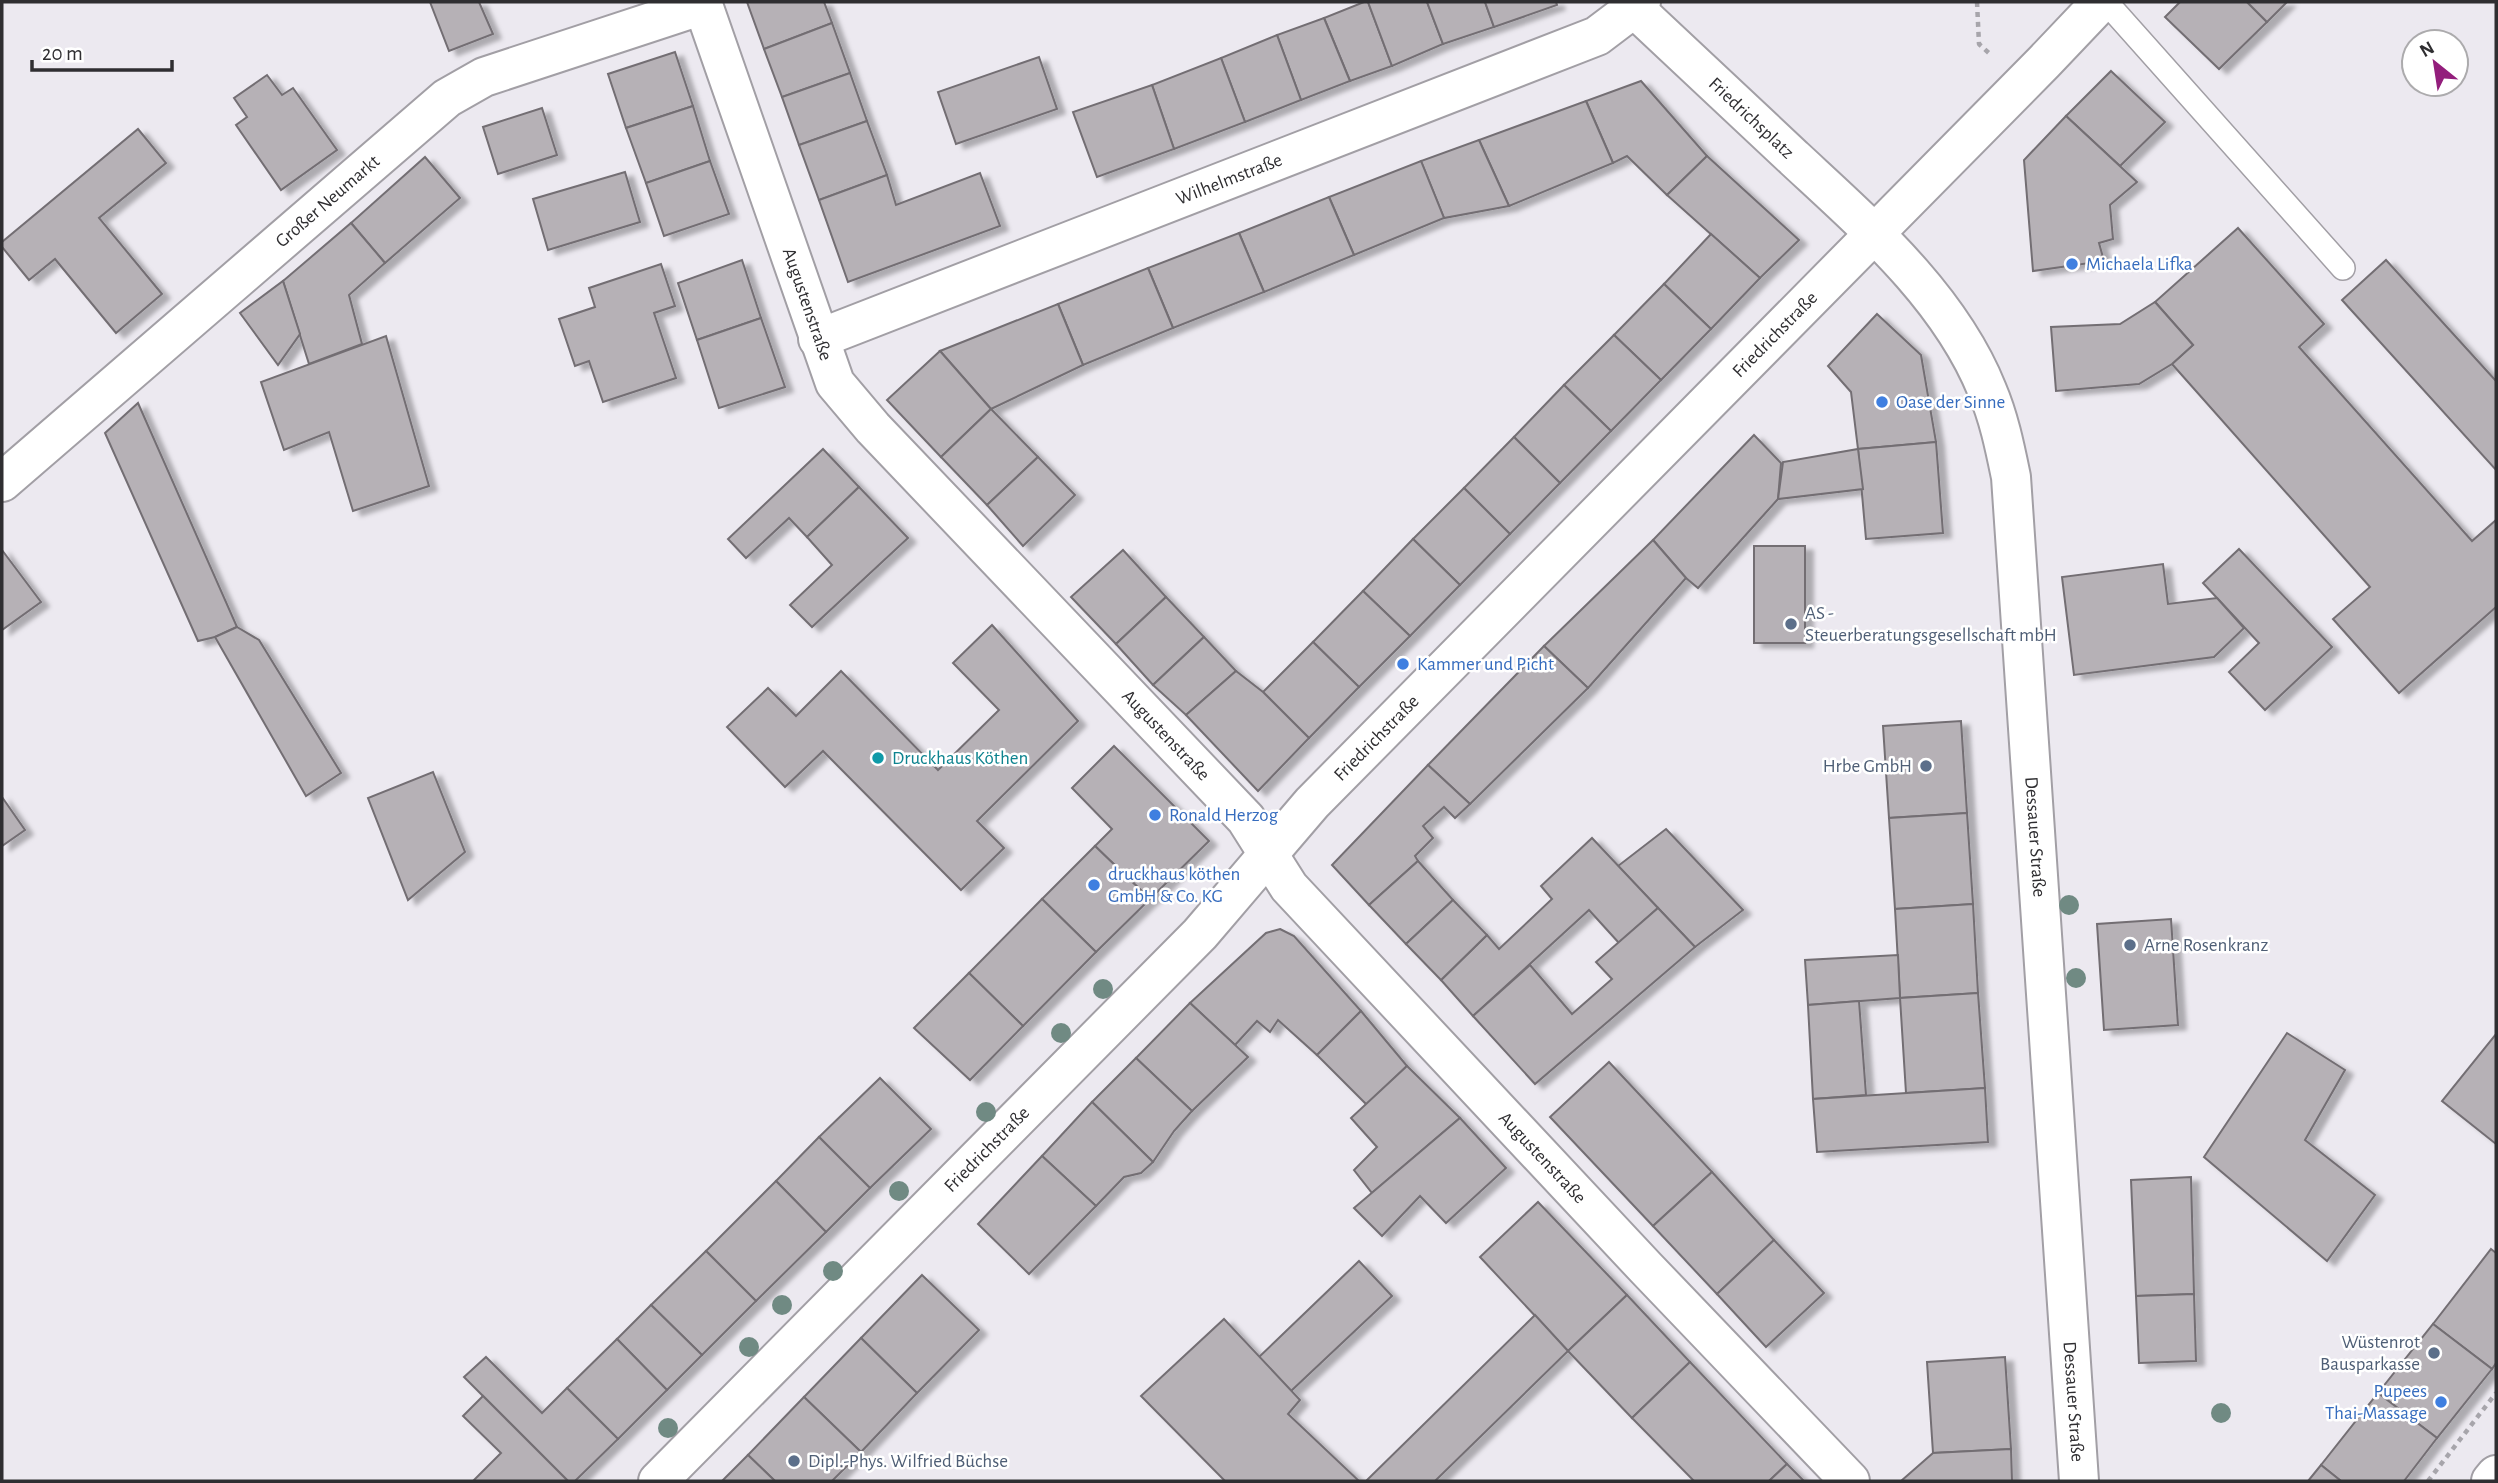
<svg xmlns="http://www.w3.org/2000/svg" width="2498" height="1483" font-family="'Alegreya Sans',sans-serif">
<style>
.building{fill:#b6b1b6;stroke:#736e73;stroke-width:2;filter:url(#shadow)}
.lines{fill:none;stroke-linecap:round;stroke-linejoin:round}
.service-casing{stroke:#a29fa5;stroke-width:26}
.minor-casing{stroke:#a29fa5;stroke-width:42}
.path{stroke:#a7a5ab;stroke-width:4.5;stroke-dasharray:5 5;stroke-linecap:butt}
.service{stroke:#fff;stroke-width:23}
.minor{stroke:#fff;stroke-width:38}
.tree{fill:#708a83}
.shop-dot{fill:#3f7fe0;stroke:#fff;stroke-width:2.5}
.service-dot{fill:#5c6f8a;stroke:#fff;stroke-width:2.5}
.culture-dot{fill:#0f9aa8;stroke:#fff;stroke-width:2.5}
.labels{text-anchor:middle;dominant-baseline:central;stroke-width:5;stroke-linejoin:round;paint-order:stroke}
.street-label{font-size:19px;fill:#2f2e31;stroke:#fff}
.shop-label{font-size:19px;fill:#366cbe;stroke:#fff;text-anchor:start}
.service-label{font-size:19px;fill:#4e5e75;stroke:#fff;text-anchor:start}
.culture-label{font-size:19px;fill:#0d838f;stroke:#fff;text-anchor:start}
</style>
<defs>
<filter id="shadow"><feDropShadow dx="8" dy="4.5" stdDeviation="2" flood-color="#0004"/></filter>
</defs>
<rect width="100%" height="100%" fill="#ece9f0"/>
<g class="building">
<path d="M430,2H479L493,34L449,51Z"/>
<path d="M747,2H824L832,23L764,49Z"/>
<path d="M1364,2H1368L1392,66L1350,81L1324,18Z"/>
<path d="M1368,2H1427L1443,44L1392,66Z"/>
<path d="M1427,2H1485L1494,27L1443,44Z"/>
<path d="M1485,2H1556L1557,5L1494,27Z"/>
<path d="M2180,2H2247L2267,22L2219,69L2165,17Z"/>
<path d="M2247,2H2287L2267,22Z"/>
<path d="M1324,18L1350,81L1301,100L1277,35Z"/>
<path d="M832,23L850,73L782,97L764,49Z"/>
<path d="M1277,35L1301,100L1245,122L1221,58Z"/>
<path d="M675,52L693,106L626,128L608,74Z"/>
<path d="M1039,57L1057,109L956,144L938,92Z"/>
<path d="M1221,58L1245,122L1174,149L1152,85Z"/>
<path d="M2111,71L2165,122L2120,166L2066,116Z"/>
<path d="M850,73L867,121L799,145L782,97Z"/>
<path d="M267,75L282,95L293,88L337,150L281,190L236,125L247,117L234,98Z"/>
<path d="M1641,81L1707,156L1667,195L1627,156L1613,163L1586,101Z"/>
<path d="M1152,85L1174,149L1097,177L1073,112Z"/>
<path d="M1586,101L1613,163L1509,206L1479,140Z"/>
<path d="M693,106L710,161L646,183L626,128Z"/>
<path d="M542,108L557,155L498,174L483,127Z"/>
<path d="M2066,116L2137,182L2110,205L2113,239L2099,243L2104,261L2033,271L2024,160Z"/>
<path d="M867,121L887,175L819,200L799,145Z"/>
<path d="M138,129L166,163L99,218L162,294L116,333L55,259L29,280L2,247V242Z"/>
<path d="M1479,140L1509,206L1444,218L1421,161Z"/>
<path d="M1707,156L1799,240L1760,278L1667,195Z"/>
<path d="M425,157L460,198L385,263L351,223Z"/>
<path d="M710,161L729,214L664,236L646,183Z"/>
<path d="M1421,161L1444,218L1354,255L1329,197Z"/>
<path d="M625,172L640,222L548,250L533,199Z"/>
<path d="M980,173L1000,226L848,282L819,200L887,175L896,205Z"/>
<path d="M1329,197L1354,255L1264,292L1239,233Z"/>
<path d="M351,223L385,263L349,295L362,344L309,364L283,281Z"/>
<path d="M2238,228L2324,324L2299,347L2472,541L2496,520V607L2399,693L2333,619L2370,587L2172,364L2193,345L2155,302Z"/>
<path d="M1239,233L1264,292L1173,328L1148,268Z"/>
<path d="M1711,234L1760,278L1711,329L1664,284Z"/>
<path d="M742,260L761,318L697,340L678,283Z"/>
<path d="M2386,260L2496,381V470L2342,300Z"/>
<path d="M661,264L675,306L654,313L676,378L603,402L589,361L575,366L559,319L595,307L589,288Z"/>
<path d="M1148,268L1173,328L1083,365L1058,304Z"/>
<path d="M283,281L300,334L278,365L240,313Z"/>
<path d="M1664,284L1711,329L1661,380L1614,335Z"/>
<path d="M2155,302L2193,345L2172,364L2139,384L2056,391L2051,327L2120,324Z"/>
<path d="M1058,304L1083,365L991,409L940,351Z"/>
<path d="M1877,314L1921,355L1936,442L1858,449L1851,392L1828,366Z"/>
<path d="M761,318L785,387L719,408L697,340Z"/>
<path d="M1614,335L1661,380L1611,431L1564,385Z"/>
<path d="M386,336L429,486L353,511L329,432L284,450L261,382Z"/>
<path d="M940,351L991,409L941,457L887,400Z"/>
<path d="M1564,385L1611,431L1560,483L1514,437Z"/>
<path d="M138,403L237,627L215,637L198,641L105,433Z"/>
<path d="M991,409L1038,457L987,505L941,457Z"/>
<path d="M1754,435L1781,463L1778,499L1698,588L1686,578L1653,540Z"/>
<path d="M1514,437L1560,483L1510,534L1464,488Z"/>
<path d="M1936,442L1943,533L1866,539L1858,449Z"/>
<path d="M823,449L859,487L807,537L789,518L746,558L728,539Z"/>
<path d="M1858,449L1863,489L1778,499L1783,462Z"/>
<path d="M1038,457L1075,495L1023,546L987,505Z"/>
<path d="M859,487L908,538L812,627L790,605L832,565L807,537Z"/>
<path d="M1464,488L1510,534L1460,585L1413,539Z"/>
<path d="M1413,539L1460,585L1410,636L1363,591Z"/>
<path d="M1653,540L1686,578L1588,688L1544,646Z"/>
<rect x="1754" y="546" width="51" height="97"/>
<path d="M2239,549L2332,647L2265,710L2229,672L2259,643L2203,583Z"/>
<path d="M2,550L41,602L2,630Z"/>
<path d="M1123,550L1166,597L1116,644L1071,597Z"/>
<path d="M2163,564L2168,604L2217,598L2244,628L2214,657L2074,675L2062,577Z"/>
<path d="M1363,591L1410,636L1359,687L1313,642Z"/>
<path d="M1166,597L1204,637L1153,685L1116,644Z"/>
<path d="M992,625L1078,721L977,821L1004,848L961,890L823,751L785,787L727,727L768,688L796,716L841,671L938,770L999,710L953,663Z"/>
<path d="M237,627L259,640L341,773L306,796L215,637Z"/>
<path d="M1204,637L1236,671L1186,715L1153,685Z"/>
<path d="M1313,642L1359,687L1309,738L1263,692Z"/>
<path d="M1544,646L1588,688L1470,804L1428,765Z"/>
<path d="M1236,671L1263,692L1309,738L1258,791L1186,715Z"/>
<path d="M1961,721L1967,813L1889,818L1883,726Z"/>
<path d="M1114,746L1209,841L1150,899L1095,846L1112,829L1072,788Z"/>
<path d="M1428,765L1470,804L1455,818L1444,807L1423,826L1433,838L1415,856L1418,861L1369,905L1332,865Z"/>
<path d="M433,772L465,852L408,900L368,798Z"/>
<path d="M2,797L25,830L2,846Z"/>
<path d="M1967,813L1973,904L1895,909L1889,818Z"/>
<path d="M1666,829L1743,910L1695,947L1618,866Z"/>
<path d="M1592,838L1658,908L1619,943L1589,910L1473,1016L1441,980L1487,935L1499,949L1552,899L1541,886Z"/>
<path d="M1095,846L1150,899L1096,952L1042,899Z"/>
<path d="M1418,861L1453,900L1406,944L1369,905Z"/>
<path d="M1042,899L1096,952L1023,1026L969,973Z"/>
<path d="M1453,900L1487,935L1441,980L1406,944Z"/>
<path d="M1973,904L1978,993L1900,998L1895,909Z"/>
<path d="M1658,908L1695,947L1535,1084L1473,1016L1530,965L1572,1014L1612,979L1596,962Z"/>
<path d="M2171,919L2178,1025L2104,1030L2097,924Z"/>
<path d="M1280,929L1294,936L1361,1011L1317,1055L1278,1020L1270,1032L1257,1021L1235,1045L1190,1003L1266,933Z"/>
<path d="M1898,955L1900,998L1808,1005L1805,960Z"/>
<path d="M969,973L1023,1026L970,1080L914,1028Z"/>
<path d="M1978,993L1985,1088L1906,1093L1900,998Z"/>
<path d="M1859,1001L1866,1095L1813,1099L1808,1005Z"/>
<path d="M1190,1003L1248,1057L1192,1111L1136,1058Z"/>
<path d="M1361,1011L1407,1066L1367,1105L1317,1055Z"/>
<path d="M2287,1033L2345,1070L2305,1140L2375,1195L2327,1261L2204,1157Z"/>
<path d="M2496,1034V1144L2442,1101Z"/>
<path d="M1136,1058L1192,1111L1174,1131L1153,1162L1092,1102Z"/>
<path d="M1609,1062L1712,1172L1653,1226L1550,1117Z"/>
<path d="M1407,1066L1460,1118L1372,1193L1354,1170L1377,1147L1351,1118Z"/>
<path d="M880,1078L931,1129L870,1188L819,1137Z"/>
<path d="M1985,1088L1988,1142L1817,1152L1813,1099Z"/>
<path d="M1092,1102L1153,1162L1141,1173L1124,1177L1096,1206L1042,1156Z"/>
<path d="M1460,1118L1506,1168L1446,1223L1420,1196L1382,1236L1354,1208Z"/>
<path d="M819,1137L870,1188L826,1232L776,1181Z"/>
<path d="M1042,1156L1096,1206L1029,1274L978,1224Z"/>
<path d="M1712,1172L1774,1240L1717,1294L1653,1226Z"/>
<path d="M2191,1177L2194,1294L2136,1296L2131,1180Z"/>
<path d="M776,1181L826,1232L756,1301L706,1251Z"/>
<path d="M1538,1202L1627,1295L1568,1351L1480,1257Z"/>
<path d="M1774,1240L1824,1293L1766,1347L1717,1294Z"/>
<path d="M2491,1249L2496,1253V1363L2492,1369L2433,1324Z"/>
<path d="M706,1251L756,1301L702,1355L651,1305Z"/>
<path d="M1359,1261L1392,1296L1291,1391L1259,1357Z"/>
<path d="M922,1275L979,1330L917,1393L861,1338Z"/>
<path d="M2194,1294L2196,1361L2139,1363L2136,1296Z"/>
<path d="M1627,1295L1690,1362L1632,1418L1568,1351Z"/>
<path d="M651,1305L702,1355L667,1390L617,1339Z"/>
<path d="M1535,1315L1568,1351L1435,1481H1366Z"/>
<path d="M1224,1319L1300,1400L1288,1414L1359,1481H1225L1141,1396Z"/>
<path d="M2433,1324L2492,1369L2437,1438L2378,1393Z"/>
<path d="M861,1338L917,1393L861,1452L804,1397Z"/>
<path d="M617,1339L667,1390L618,1439L567,1388Z"/>
<path d="M486,1357L542,1413L567,1388L618,1439L575,1481H568L464,1377Z"/>
<path d="M2005,1357L2011,1449L1933,1453L1927,1362Z"/>
<path d="M1690,1362L1787,1464L1769,1481H1694L1632,1418Z"/>
<path d="M2378,1393L2437,1438L2404,1481H2341L2321,1465Z"/>
<path d="M483,1396L568,1481H473L501,1453L463,1416Z"/>
<path d="M804,1397L861,1452L832,1481H775L748,1455Z"/>
<path d="M2011,1449L2012,1481H1901L1933,1453Z"/>
<path d="M748,1455L775,1481H722Z"/>
<path d="M1787,1464L1804,1481H1769Z"/>
<path d="M2321,1465L2341,1481H2308Z"/>
</g>
<g class="lines">
<g class="service-casing">
<path id="service" d="M2106,2L2343,268"/>
</g>
<g class="minor-casing">
<g id="minor">
<path id="s1" d="M702,2L835,383L873,428L1246,819L1289,887L1646,1268L1850,1481"/>
<path id="s2" d="M1641,2L1634,8C1688,58 1741,108 1794,158C1866,225 1949,296 1987,390C1999,418 2005,448 2011,477L2079,1481"/>
<path id="s3" d="M818,339L1597,36L1634,8"/>
<path id="s4" d="M2,482L447,98L484,77L703,5"/>
<path id="s5" d="M658,1481L1200,934L1312,803L2044,62L2101,2"/>
<path d="M2491,1481L2496,1475"/>
</g>
</g>
<g class="path">
<path d="M1977,2L1979,44L1991,55"/>
<path d="M2428,1481L2496,1393"/>
</g>
<use href="#service" class="service"/>
<use href="#minor" class="minor"/>
</g>
<g class="tree">
<circle cx="2069" cy="905" r="10"/>
<circle cx="2076" cy="978" r="10"/>
<circle cx="1103" cy="989" r="10"/>
<circle cx="1061" cy="1033" r="10"/>
<circle cx="986" cy="1112" r="10"/>
<circle cx="899" cy="1191" r="10"/>
<circle cx="833" cy="1271" r="10"/>
<circle cx="782" cy="1305" r="10"/>
<circle cx="749" cy="1347" r="10"/>
<circle cx="2221" cy="1413" r="10"/>
<circle cx="668" cy="1428" r="10"/>
</g>
<g class="shop-dot">
<circle cx="2072" cy="264" r="7"/>
<circle cx="1882" cy="402" r="7"/>
<circle cx="1403" cy="664" r="7"/>
<circle cx="1155" cy="815" r="7"/>
<circle cx="1094" cy="885" r="7"/>
<circle cx="2441" cy="1402" r="7"/>
</g>
<g class="service-dot">
<circle cx="1791" cy="624" r="7"/>
<circle cx="1926" cy="766" r="7"/>
<circle cx="2130" cy="945" r="7"/>
<circle cx="2434" cy="1353" r="7"/>
<circle cx="794" cy="1461" r="7"/>
</g>
<circle class="culture-dot" cx="878" cy="758" r="7"/>
<g class="labels">
<g class="street-label">
<text stroke="none"><textPath href="#s2" startOffset="170">Friedrichsplatz</textPath></text>
<text stroke="none"><textPath href="#s3" startOffset="441">Wilhelmstraße</textPath></text>
<text stroke="none"><textPath href="#s4" startOffset="430">Großer Neumarkt</textPath></text>
<text stroke="none"><textPath href="#s1" startOffset="320">Augustenstraße</textPath></text>
<text stroke="none"><textPath href="#s5" startOffset="1601">Friedrichstraße</textPath></text>
<text stroke="none"><textPath href="#s1" startOffset="887">Augustenstraße</textPath></text>
<text stroke="none"><textPath href="#s5" startOffset="1034">Friedrichstraße</textPath></text>
<text stroke="none"><textPath href="#s2" startOffset="984">Dessauer Straße</textPath></text>
<text stroke="none"><textPath href="#s5" startOffset="467">Friedrichstraße</textPath></text>
<text stroke="none"><textPath href="#s1" startOffset="1454">Augustenstraße</textPath></text>
<text stroke="none"><textPath href="#s2" startOffset="1550">Dessauer Straße</textPath></text>
</g>
<g class="shop-label">
<text x="2086" y="264">Michaela Lifka</text>
<text x="1896" y="402">Oase der Sinne</text>
<text x="1417" y="664">Kammer und Picht</text>
<text x="1169" y="815">Ronald Herzog</text>
<text x="1108" y="874">druckhaus köthen<tspan x="1108" dy="22">GmbH &amp; Co. KG</tspan></text>
<text x="2427" y="1391" text-anchor="end">Pupees<tspan x="2427" dy="22">Thai-Massage</tspan></text>
</g>
<g class="service-label">
<text x="1805" y="613">AS -<tspan x="1805" dy="22">Steuerberatungsgesellschaft mbH</tspan></text>
<text x="1912" y="766" text-anchor="end">Hrbe GmbH</text>
<text x="2144" y="945">Arne Rosenkranz</text>
<text x="2420" y="1342" text-anchor="end">Wüstenrot<tspan x="2420" dy="22">Bausparkasse</tspan></text>
<text x="808" y="1461">Dipl.-Phys. Wilfried Büchse</text>
</g>
<g class="culture-label">
<text x="892" y="758">Druckhaus Köthen</text>
</g>
</g>
<rect width="2498" height="1483" fill="none" stroke="#2f2e31" stroke-width="7"/>
<g transform="translate(2435 63) rotate(330)"><circle r="33" fill="#ffffff" stroke="#acabad" stroke-width="2"/>
<path d="M0-5L12 26L0 18L-12 26Z" fill="#931e7c"/>
<text y="-10" font-size="19" font-weight="bold" text-anchor="middle" fill="#2f2e31">N</text>
</g>
<path d="M32 60v10h140v-10" fill="none" stroke="#2f2e31" stroke-width="3.5"/>
<text x="42" y="60" font-size="21" fill="#2f2e31" stroke="#ffffff" stroke-width="5" paint-order="stroke">20 m</text>
</svg>
